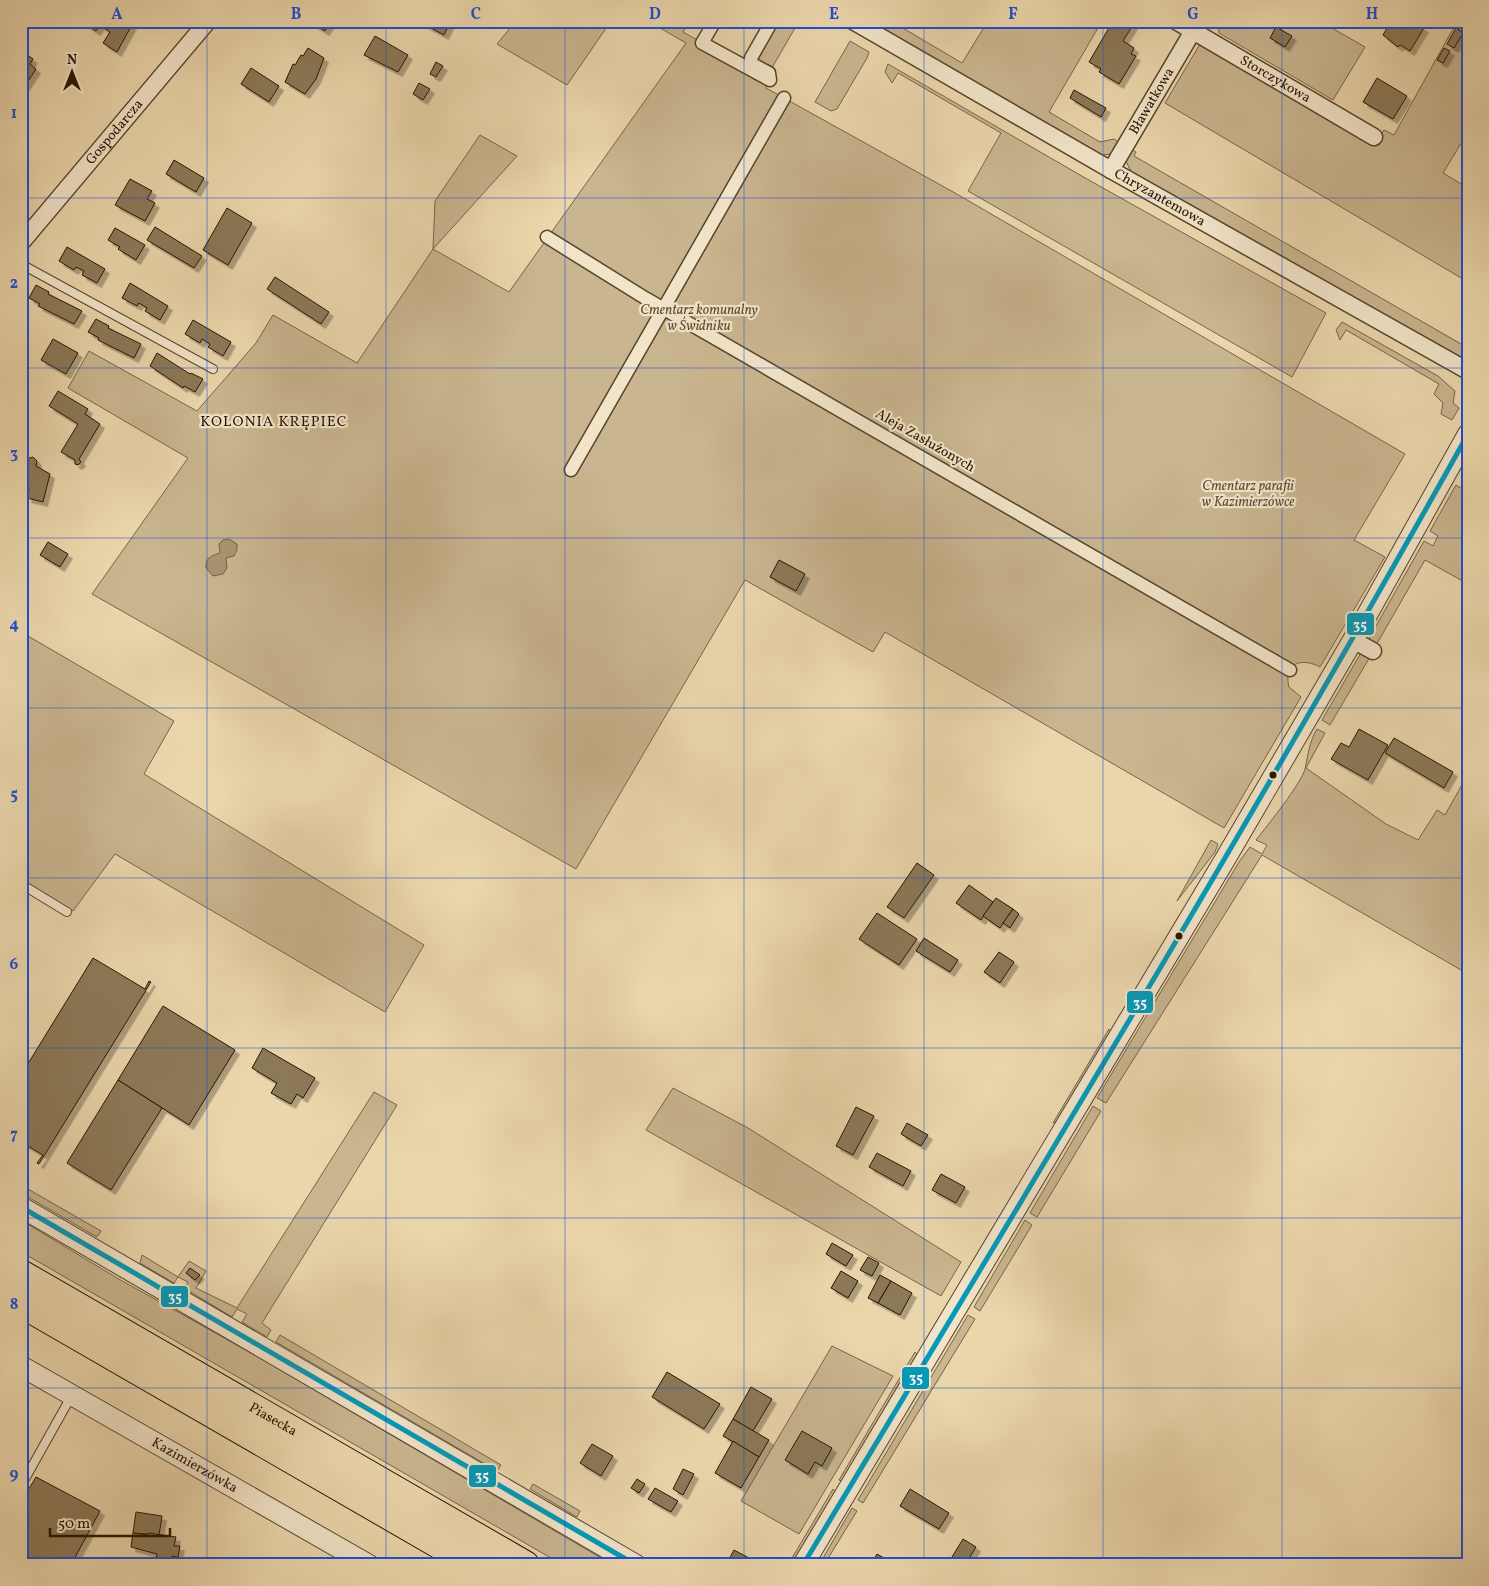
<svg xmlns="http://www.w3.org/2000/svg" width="1489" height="1586" font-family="Vollkorn,serif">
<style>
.green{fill:#c9b58f;stroke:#776448}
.water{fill:#a89472;stroke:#746144}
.building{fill:#8c7959;stroke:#251400;filter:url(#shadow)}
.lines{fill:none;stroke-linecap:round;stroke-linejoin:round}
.service-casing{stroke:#56442b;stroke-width:10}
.pedestrian-casing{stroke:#56442b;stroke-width:15}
.minor-casing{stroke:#56442b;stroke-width:19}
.tertiary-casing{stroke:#56442b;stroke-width:22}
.motorway-casing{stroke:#251400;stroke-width:30}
.service{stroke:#f2e4c9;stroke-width:8}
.pedestrian{stroke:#f2e4c9;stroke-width:12}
.minor{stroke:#f2e4c9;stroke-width:16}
.tertiary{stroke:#f2e4c9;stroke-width:20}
.motorway{stroke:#ebd6ac;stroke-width:28}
.bus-1-casing{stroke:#f2e4c9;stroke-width:9}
.bus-1{stroke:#049ab9;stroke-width:5}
.grid{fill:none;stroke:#1d4ed8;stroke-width:1;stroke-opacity:0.55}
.bus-dot{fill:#251400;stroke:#f2e4c9;stroke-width:2}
.labels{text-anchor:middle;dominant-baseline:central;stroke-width:4.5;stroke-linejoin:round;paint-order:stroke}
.street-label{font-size:14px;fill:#251400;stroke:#f2e4c9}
.park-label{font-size:14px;font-style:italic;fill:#5e4c32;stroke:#f2e4c9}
.neighbourhood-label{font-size:15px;letter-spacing:1px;fill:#251400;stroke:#f2e4c9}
.line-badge{stroke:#f2e4c9;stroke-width:2}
.badge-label{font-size:14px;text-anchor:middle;font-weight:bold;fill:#fff}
.neatline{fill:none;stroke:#1d4ed8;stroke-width:2}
.grid-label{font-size:16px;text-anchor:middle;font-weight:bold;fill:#1d4ed8}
</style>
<defs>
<filter id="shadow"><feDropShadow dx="4.5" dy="4.5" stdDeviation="0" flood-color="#0004"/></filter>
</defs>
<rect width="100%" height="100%" fill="#ebd6ac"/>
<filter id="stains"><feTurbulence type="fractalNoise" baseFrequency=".004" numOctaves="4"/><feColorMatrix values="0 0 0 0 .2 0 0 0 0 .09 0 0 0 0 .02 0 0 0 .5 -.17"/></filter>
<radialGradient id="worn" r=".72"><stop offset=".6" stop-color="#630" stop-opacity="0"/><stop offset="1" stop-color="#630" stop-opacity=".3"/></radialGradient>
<g class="green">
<path d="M516,21H611L567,85L497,44Z"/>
<path d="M648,21H689L683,32L770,80L766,88L955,193L1405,454L1354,540L1385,557L1320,667C1302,657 1283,663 1289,687L1301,697L1224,828L885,632L873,652L745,580L576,869L92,594L188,458L68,388L89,351L197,411L256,343L273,315L357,363L433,249L435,201L480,135L517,156L433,249L509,292L686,43Z"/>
<path d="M772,21H799L769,73L752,64Z"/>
<path d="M869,21H891L962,63L988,21H1102L1049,112L1100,142L1114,139L1120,143L1112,154L1102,155Z"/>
<path d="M1218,21H1320L1365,47L1333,100L1219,33Z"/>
<path d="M1454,27L1468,34V132L1443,173L1468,188V282L1165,103L1200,44L1375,145L1384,130L1394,135Z"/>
<path d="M850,41L869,52L867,58L837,109L831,111L815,102Z"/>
<path d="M888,64L1087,179L1326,313L1292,377L968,191L1001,133L898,73L892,83L885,72Z"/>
<path d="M1131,149L1136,152L1134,156L1468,348V361L1132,174L1126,161Z"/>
<path d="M1342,322L1438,376L1455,391L1453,403L1459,408L1452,420L1441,414L1443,403L1434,394L1439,384L1346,330L1340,340L1336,330Z"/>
<path d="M1468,484V584L1425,560L1375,647L1367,642L1424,541L1433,546L1438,536L1430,531L1456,485L1464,490Z"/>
<path d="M21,632L174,721L144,774L424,945L385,1012L115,854L73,911L21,879Z"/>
<path d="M1362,651L1371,655L1330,725L1322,720Z"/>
<path d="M1317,729L1325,733L1306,768L1386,824L1418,840L1437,810L1445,815L1468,774V974L1262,855L1106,1103L1097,1098L1239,862L1250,847L1262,854L1267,845L1256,840C1267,826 1301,784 1305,769C1308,756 1309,742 1317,729Z"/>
<path d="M1211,840L1218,844L1215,852L1177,901Z"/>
<path d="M1109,1029L1111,1031L1059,1120L1053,1123Z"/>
<path d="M673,1088L748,1128L961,1262L941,1296L646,1130Z"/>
<path d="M374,1092L397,1105L262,1323L271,1330L267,1337L242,1322L247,1314L237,1309L232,1317L184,1288L188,1282L178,1277L174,1283L140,1263L142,1255L178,1277L189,1261L206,1271L196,1288L237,1308Z"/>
<path d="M1093,1106L1101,1111L1037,1217L1030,1213Z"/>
<path d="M21,1185L101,1231L97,1237L21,1193Z"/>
<path d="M21,1220L117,1278L253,1354L613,1565H563L44,1265L21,1252Z"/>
<path d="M1025,1220L1032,1225L980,1311L974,1307Z"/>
<path d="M968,1315L975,1319L863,1503L858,1500Z"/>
<path d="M280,1335L501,1465L497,1471L276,1342Z"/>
<path d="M832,1346L893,1376L799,1534L741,1501Z"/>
<path d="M915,1352L918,1355L843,1482L839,1480Z"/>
<path d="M533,1484L580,1511L577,1517L530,1489Z"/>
<path d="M833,1489L836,1493L793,1564L789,1563Z"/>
<path d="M852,1508L857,1511L824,1565H819Z"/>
</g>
<path class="water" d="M229,539L237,544V550L234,556L226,558L227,568L223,574L213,576L206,568C205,558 211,556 220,553L219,544L223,540Z"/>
<g class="building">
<path d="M81,21H134L117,52L103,43L110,32L100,25L96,31Z"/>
<path d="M308,21H331L325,31Z"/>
<path d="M418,21H446L450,23L444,35Z"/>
<path d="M1113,21H1126L1133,25L1123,41L1134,48L1131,54L1136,56L1119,84L1099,72L1101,69L1089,62Z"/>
<path d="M1391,21H1412L1424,28L1410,51L1400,45L1398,47L1383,35Z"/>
<path d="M1276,27L1292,36L1285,47L1270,38Z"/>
<path d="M1456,28L1463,33L1454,48L1447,44Z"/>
<path d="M375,36L408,55L398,72L364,55Z"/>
<path d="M308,48L324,58L316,79L305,94L285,82L293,64L295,65L301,55L303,56Z"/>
<path d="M1444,48L1450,51L1443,63L1437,60Z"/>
<path d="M21,51L33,59L30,64L36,69L25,86L21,83Z"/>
<path d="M436,62L443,66L436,77L430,74Z"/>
<path d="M251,68L279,86L269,102L241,84Z"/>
<path d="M1377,78L1407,96L1393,119L1363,102Z"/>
<path d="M419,83L430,89L423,100L413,94Z"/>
<path d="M1074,90L1106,108L1101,117L1070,98Z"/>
<path d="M174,160L204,178L196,192L166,174Z"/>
<path d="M130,179L152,191L147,199L155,203L145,221L115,205Z"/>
<path d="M227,208L252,223L228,265L203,250Z"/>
<path d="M155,227L202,256L194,268L147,240Z"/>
<path d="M115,228L145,245L136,260L118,249L120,247L108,240Z"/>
<path d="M67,247L105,269L97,283L82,275L84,271L76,267L74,270L59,261Z"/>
<path d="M275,277L329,312L321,324L267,289Z"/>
<path d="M130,283L168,306L160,320L145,311L147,308L139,303L137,306L122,298Z"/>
<path d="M36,285L49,292L48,294L82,311L74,324L38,306L40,304L29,298Z"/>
<path d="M96,319L109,326L108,328L141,344L134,358L98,340L99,338L88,332Z"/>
<path d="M193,320L231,342L223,356L208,347L210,344L202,339L200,343L185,334Z"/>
<path d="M53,339L78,353L66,374L41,360Z"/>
<path d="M157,353L190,374L191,373L203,379L195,392L184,386L183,388L150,366Z"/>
<path d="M58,391L88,409L85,414L100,424L79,459L81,462L78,465L75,464V460L61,452L78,424L49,406Z"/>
<path d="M21,457L26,459L33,457L37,461L36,466L50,474L43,502L27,498L29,488L21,483Z"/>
<path d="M48,542L68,554L60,567L40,555Z"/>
<path d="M779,560L805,574L796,591L770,577Z"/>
<path d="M1359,729L1388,745L1368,780L1331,759L1341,743L1349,747Z"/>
<path d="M1394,738L1453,772L1444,788L1385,753Z"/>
<path d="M917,863L934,875L904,918L887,907Z"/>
<path d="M969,885L993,902L981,920L956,903Z"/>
<path d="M996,898L1013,909L1000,928L983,916Z"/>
<path d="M1013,909L1019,914L1010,928L1003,923Z"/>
<path d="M877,913L917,939L899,965L859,939Z"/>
<path d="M924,938L958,960L950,972L916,951Z"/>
<path d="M999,952L1014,962L1000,983L984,972Z"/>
<path d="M93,958L145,989L149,981L151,982L39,1164L37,1163L43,1155L21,1142V1075Z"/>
<path d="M163,1006L235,1050L189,1125L118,1080Z"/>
<path d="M263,1048L315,1078L303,1098L297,1094L291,1104L271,1093L277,1083L252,1068Z"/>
<path d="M118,1080L162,1108L111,1190L67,1163Z"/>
<path d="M856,1107L874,1116L853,1155L836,1146Z"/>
<path d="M907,1123L928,1135L921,1146L901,1134Z"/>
<path d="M877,1153L911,1171L903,1186L869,1167Z"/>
<path d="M941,1174L965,1187L956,1203L932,1190Z"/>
<path d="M832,1243L853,1255L846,1266L826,1254Z"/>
<path d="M868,1257L879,1263L872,1276L860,1270Z"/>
<path d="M190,1268L200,1275L195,1280L186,1273Z"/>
<path d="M841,1271L858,1281L848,1298L831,1288Z"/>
<path d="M880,1275L891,1281L878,1303L868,1298Z"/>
<path d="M891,1281L912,1293L900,1315L878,1303Z"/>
<path d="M667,1372L720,1404L704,1429L652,1397Z"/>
<path d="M751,1387L772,1399L753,1431L733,1419Z"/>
<path d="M733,1419L769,1440L759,1457L723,1436Z"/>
<path d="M802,1431L832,1448L822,1466L815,1462L808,1474L785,1460Z"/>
<path d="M733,1441L759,1457L741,1488L715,1473Z"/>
<path d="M592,1444L613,1456L601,1476L580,1463Z"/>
<path d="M683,1469L694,1474L683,1495L673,1489Z"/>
<path d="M36,1477L100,1511L71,1565H21V1502Z"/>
<path d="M637,1479L645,1484L639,1493L631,1488Z"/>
<path d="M655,1488L678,1501L671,1512L648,1499Z"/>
<path d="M910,1489L949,1513L939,1529L900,1506Z"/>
<path d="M136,1512L162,1516L159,1535L133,1533Z"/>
<path d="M133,1533L147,1535L148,1533L176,1537L174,1546H180L178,1557L172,1556L171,1565H160V1561H156L157,1554L131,1547Z"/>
<path d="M963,1539L976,1547L965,1565L952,1557Z"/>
<path d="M734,1550L749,1558L745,1565H726Z"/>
<path d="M877,1554L896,1565H871Z"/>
</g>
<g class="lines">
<g class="service-casing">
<g id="service">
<path d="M21,264L213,369"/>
<path d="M21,884L67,912"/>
<path d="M21,1486L72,1395"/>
</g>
</g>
<g class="pedestrian-casing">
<g id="pedestrian">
<path d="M715,21L702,43L770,80L769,73L752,64L751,58L772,21"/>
<path d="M547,237L645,298L1290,670"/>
<path d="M571,470L784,98"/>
</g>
</g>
<g class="minor-casing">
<g id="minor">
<path id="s1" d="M853,21L1111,170L1468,371"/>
<path id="s2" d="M1176,21L1374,137"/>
<path id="s3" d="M1111,170L1193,31"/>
<path id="s4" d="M21,243L208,21"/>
<path d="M1353,640L1373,651"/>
</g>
</g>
<g class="tertiary-casing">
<g id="tertiary">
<path d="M21,1207L636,1565"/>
<path id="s5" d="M21,1366L369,1565"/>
<path d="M803,1565L1227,856L1353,640L1468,434"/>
</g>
</g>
<g class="motorway-casing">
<g id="motorway">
<path id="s6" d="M21,1274L525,1565"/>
<path d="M21,1303L475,1565"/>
</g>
</g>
<use href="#service" class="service"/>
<use href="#pedestrian" class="pedestrian"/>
<use href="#minor" class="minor"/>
<use href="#tertiary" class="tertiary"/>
<use href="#motorway" class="motorway"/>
<g class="bus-1-casing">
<g id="bus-1">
<path d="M21,1207L636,1565"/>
<path d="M803,1565C1028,1190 1255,816 1468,434"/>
</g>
</g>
<use href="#bus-1" class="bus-1"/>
</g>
<path class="grid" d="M207,21V1565M386,21V1565M565,21V1565M744,21V1565M924,21V1565M1103,21V1565M1282,21V1565M21,198H1468M21,368H1468M21,538H1468M21,708H1468M21,878H1468M21,1048H1468M21,1218H1468M21,1388H1468"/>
<g class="bus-dot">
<circle cx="1273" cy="775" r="4.5"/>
<circle cx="1179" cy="936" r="4.5"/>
</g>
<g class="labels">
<g class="street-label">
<text stroke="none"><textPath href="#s2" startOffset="115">Storczykowa</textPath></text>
<text stroke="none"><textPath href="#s3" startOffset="80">Bławatkowa</textPath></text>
<text stroke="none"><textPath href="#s4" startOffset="145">Gospodarcza</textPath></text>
<text stroke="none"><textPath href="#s1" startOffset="354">Chryzantemowa</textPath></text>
<text transform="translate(925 441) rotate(30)">Aleja Zasłużonych</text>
<text stroke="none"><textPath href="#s6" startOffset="291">Piasecka</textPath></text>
<text stroke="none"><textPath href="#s5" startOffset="200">Kazimierzówka</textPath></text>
</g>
<g class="park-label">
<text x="699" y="310">Cmentarz komunalny<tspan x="699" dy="16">w Świdniku</tspan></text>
<text x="1248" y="486">Cmentarz parafii<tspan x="1248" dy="16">w Kazimierzówce</tspan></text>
</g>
<g class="neighbourhood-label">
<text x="274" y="422">KOLONIA KRĘPIEC</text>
</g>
</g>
<g class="line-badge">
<rect x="1346" y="612" width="29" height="24" rx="5" fill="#049ab9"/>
<rect x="1126" y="990" width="28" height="24" rx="5" fill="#049ab9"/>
<rect x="160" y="1285" width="29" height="23" rx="5" fill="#049ab9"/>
<rect x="901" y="1366" width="29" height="24" rx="5" fill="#049ab9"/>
<rect x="468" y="1464" width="29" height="24" rx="5" fill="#049ab9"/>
</g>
<g class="badge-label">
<text x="1360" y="629">35</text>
<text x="1140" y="1007">35</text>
<text x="175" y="1301">35</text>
<text x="916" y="1382">35</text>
<text x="482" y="1480">35</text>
</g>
<rect width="1489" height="1586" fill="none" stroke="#ebd6ac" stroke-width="55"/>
<g transform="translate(72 72)" stroke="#f2e4c9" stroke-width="4" paint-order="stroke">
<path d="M0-4L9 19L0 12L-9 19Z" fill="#251400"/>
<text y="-8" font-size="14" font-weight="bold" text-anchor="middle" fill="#251400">N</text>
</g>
<path d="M50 1528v8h120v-8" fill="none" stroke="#251400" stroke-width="2.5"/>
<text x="58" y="1528" font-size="15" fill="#251400" stroke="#f2e4c9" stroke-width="4" paint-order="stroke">50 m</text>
<rect x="28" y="28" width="1434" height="1530" class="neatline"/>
<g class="grid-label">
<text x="117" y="19">A</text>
<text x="296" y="19">B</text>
<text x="476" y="19">C</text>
<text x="655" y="19">D</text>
<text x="834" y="19">E</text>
<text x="1013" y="19">F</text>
<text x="1193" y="19">G</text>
<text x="1372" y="19">H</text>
<text x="14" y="118">1</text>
<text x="14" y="288">2</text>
<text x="14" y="458">3</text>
<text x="14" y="629">4</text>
<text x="14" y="799">5</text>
<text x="14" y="969">6</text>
<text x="14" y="1139">7</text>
<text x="14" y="1309">8</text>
<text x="14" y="1479">9</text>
</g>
<rect width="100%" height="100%" filter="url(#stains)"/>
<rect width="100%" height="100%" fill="url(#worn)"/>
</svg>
